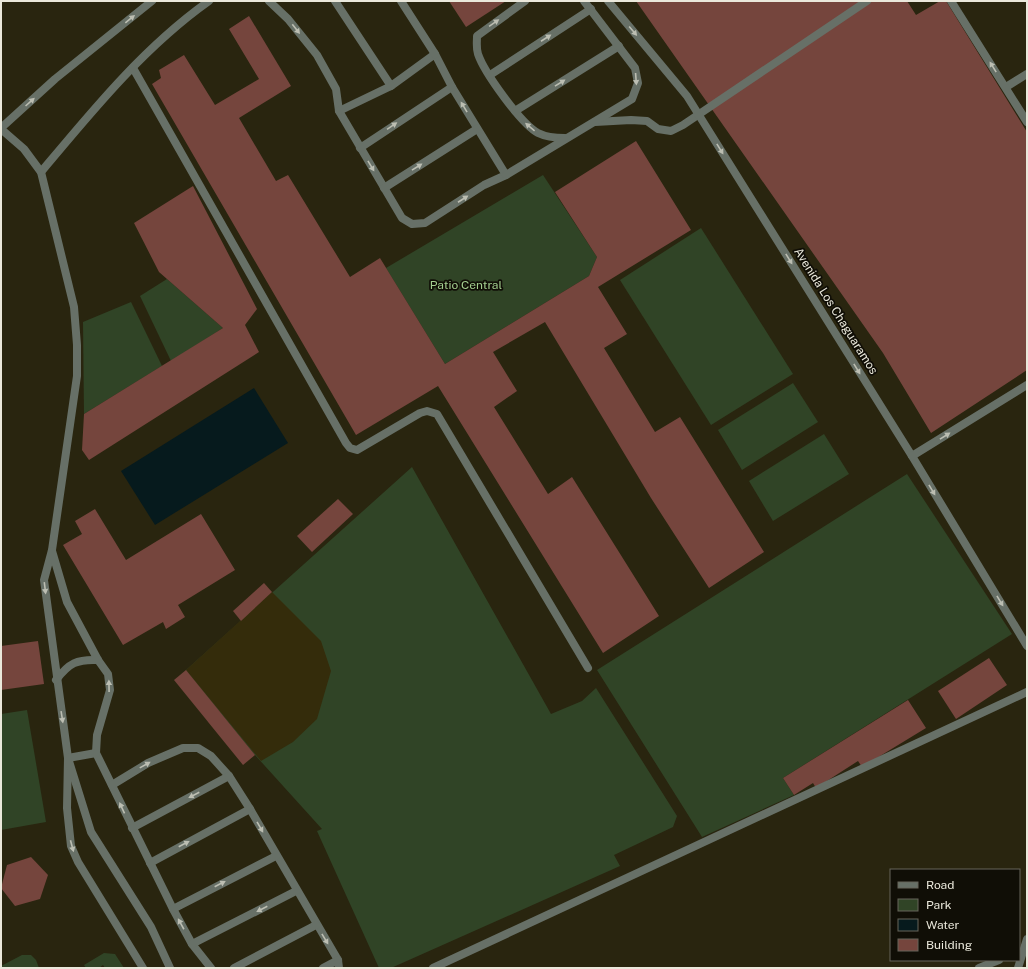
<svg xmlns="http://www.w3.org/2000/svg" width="1028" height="969" font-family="'Public Sans',sans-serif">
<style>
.green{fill:#304426}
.sand{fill:#342c0b}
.water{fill:#061a1d}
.building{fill:#75453d}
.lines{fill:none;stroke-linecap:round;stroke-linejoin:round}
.lane{stroke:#677067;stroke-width:8}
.street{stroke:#677067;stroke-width:8}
.oneway{fill:#bcbeb2}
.labels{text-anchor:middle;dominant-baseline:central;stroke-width:3.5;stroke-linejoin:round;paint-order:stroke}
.park-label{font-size:12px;fill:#a2cd8e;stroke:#100e06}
.street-label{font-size:12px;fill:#eae8db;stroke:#100e06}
</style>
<rect width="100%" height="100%" fill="#29250f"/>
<g class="green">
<path d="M543,175L597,257L589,276L445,364L386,268Z"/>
<path d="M701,228L793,374L711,425L620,280Z"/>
<path d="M167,279L223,328L171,361L140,296Z"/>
<path d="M131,302L162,366L84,414L83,322Z"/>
<path d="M793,383L818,422L742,470L718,430Z"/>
<path d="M824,434L849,474L773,521L749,481Z"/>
<path d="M412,467L551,714L582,701L596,688L677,816L673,827L614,855L620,866L391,968H379L317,831L322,829L255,755L186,670Z"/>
<path d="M907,474L1012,634L783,778L794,795L702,837L597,670Z"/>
<path d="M27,710L46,822L1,830V714Z"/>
<path d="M104,953L115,954L124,968H105L103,965L99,968H86L84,965Z"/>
<path d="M22,955H31L36,960L39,968H1V966Z"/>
</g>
<path class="sand" d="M272,592L321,641L331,671L317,719L293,742L261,761L186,670Z"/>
<path class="water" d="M254,388L288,443L155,525L121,471Z"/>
<g class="building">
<path d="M449,1H506L466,27Z"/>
<path d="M636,1H907L916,15L940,1H946L1027,132V370L931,433L883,353Z"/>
<path d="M249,16L291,86L239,118L276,181L288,175L350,277L380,258L445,364L589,276L597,257L555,192L636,141L691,230L598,287L627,334L604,348L655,432L680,417L764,552L709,588L651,498L545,322L493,352L517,391L494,407L548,494L572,477L659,616L603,653L438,386L356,435L152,84L161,78L159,70L184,55L215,105L259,79L229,29Z"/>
<path d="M193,186L257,309L245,325L259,352L89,460L82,450L84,414L223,328L159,272L134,223Z"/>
<path d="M338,499L353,514L312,552L297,536Z"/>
<path d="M95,509L126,560L201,514L235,570L178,605L185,617L166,629L163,622L123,645L63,545L82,534L75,521Z"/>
<path d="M264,583L272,592L241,621L233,611Z"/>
<path d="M38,641L44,684L1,690V646Z"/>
<path d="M989,658L1007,685L956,719L938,691Z"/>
<path d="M186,670L255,755L243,765L174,680Z"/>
<path d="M908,700L926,728L862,767L858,761L816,788L813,783L794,795L783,778Z"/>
<path d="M31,857L48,875L40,899L15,906L1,888L7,865Z"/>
</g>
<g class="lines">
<g class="lane">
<path d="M269,1L288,19L317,55L336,89L339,111L402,218L412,224L425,223L484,185L506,175L452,87L435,54L391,86L335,1"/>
<path d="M401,1L435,54"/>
<path d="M525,1L477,36C477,42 476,48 478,54C484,72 521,124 538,133C546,137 556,138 565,138"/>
<path d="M133,68L346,443L350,448L357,450L420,413L427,411L437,414L588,668"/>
<path d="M490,75L591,9"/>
<path d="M1006,87L1027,74"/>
<path d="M339,111L391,86"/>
<path d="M515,111L619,46"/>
<path d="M595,122L631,120L647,121L658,129L671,131L683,125L867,1"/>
<path d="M1,129L24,149L41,172L74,307L77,345V376L52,550L44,580L68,758L67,808L71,846L78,862L143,968"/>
<path d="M360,148L452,87"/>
<path d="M41,172C92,111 144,47 209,1"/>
<path d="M506,175L632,99L638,83L635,68L584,1"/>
<path d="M384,188L477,129"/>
<path d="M52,551L67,602L98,660L108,674L110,690L97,735L96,753L173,909L192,944L211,968"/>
<path d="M56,680C69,663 77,659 98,660"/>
<path d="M96,753L68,758L91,832L151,927L170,968"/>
<path d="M112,785L148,763L183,748H198L211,756L229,776L250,809L338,960L339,968"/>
<path d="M132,828L229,776"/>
<path d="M150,863L250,809"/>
<path d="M173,909L276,856"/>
<path d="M192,944L296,891"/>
<path d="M234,968L316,925"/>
<path d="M323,968L338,960"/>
<path d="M433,968L1027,692"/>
</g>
<g class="street">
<path d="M608,1L687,96L912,456L1027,646"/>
<path d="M951,1L1027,122"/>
<path d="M1,128L55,79L152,1"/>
<path d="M912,456L1027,385"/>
<path d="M979,968L999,960"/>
<path d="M1018,968L1027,939"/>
</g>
</g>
<defs><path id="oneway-solid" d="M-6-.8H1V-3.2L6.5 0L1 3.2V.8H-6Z"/></defs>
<g class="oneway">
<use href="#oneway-solid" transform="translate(130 19) rotate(-39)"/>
<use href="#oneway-solid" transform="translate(494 23) rotate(-35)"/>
<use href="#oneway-solid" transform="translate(296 29) rotate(52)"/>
<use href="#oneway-solid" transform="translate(633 31) rotate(50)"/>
<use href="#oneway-solid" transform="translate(546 38) rotate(-33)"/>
<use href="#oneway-solid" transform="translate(993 67) rotate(-122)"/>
<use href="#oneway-solid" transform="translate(636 79) rotate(86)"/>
<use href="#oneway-solid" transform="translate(560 83) rotate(-32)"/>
<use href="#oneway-solid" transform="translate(30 102) rotate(-42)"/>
<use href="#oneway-solid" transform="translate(464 107) rotate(-121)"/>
<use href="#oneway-solid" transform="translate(392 126) rotate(-34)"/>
<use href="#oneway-solid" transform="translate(530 127) rotate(-140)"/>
<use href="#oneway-solid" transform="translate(720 149) rotate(58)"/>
<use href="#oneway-solid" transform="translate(371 166) rotate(59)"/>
<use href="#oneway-solid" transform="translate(417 167) rotate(-32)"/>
<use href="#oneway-solid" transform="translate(463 199) rotate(-33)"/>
<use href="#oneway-solid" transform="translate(789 259) rotate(58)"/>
<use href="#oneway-solid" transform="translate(857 369) rotate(58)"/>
<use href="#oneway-solid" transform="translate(945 436) rotate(-32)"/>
<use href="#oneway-solid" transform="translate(932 490) rotate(59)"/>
<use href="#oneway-solid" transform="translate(45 588) rotate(83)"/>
<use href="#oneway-solid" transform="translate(1000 601) rotate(59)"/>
<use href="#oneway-solid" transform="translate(109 686) rotate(-91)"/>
<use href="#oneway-solid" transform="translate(62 717) rotate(81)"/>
<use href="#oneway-solid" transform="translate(145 765) rotate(-29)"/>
<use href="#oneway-solid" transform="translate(194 795) rotate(152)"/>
<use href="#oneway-solid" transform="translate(122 808) rotate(-115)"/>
<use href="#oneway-solid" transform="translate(260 827) rotate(60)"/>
<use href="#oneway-solid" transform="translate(184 844) rotate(-28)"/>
<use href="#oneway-solid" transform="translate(72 846) rotate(75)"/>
<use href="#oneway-solid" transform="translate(220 884) rotate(-27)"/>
<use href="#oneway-solid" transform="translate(262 909) rotate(153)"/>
<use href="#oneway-solid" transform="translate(181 924) rotate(-119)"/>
<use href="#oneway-solid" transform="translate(325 939) rotate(59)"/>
</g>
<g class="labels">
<g class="park-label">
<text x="466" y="285">Patio Central</text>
</g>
<g class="street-label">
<text transform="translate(836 311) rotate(58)">Avenida Los Chaguaramos</text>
</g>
</g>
<rect width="1028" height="969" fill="none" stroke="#eae8db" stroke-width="4"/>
<rect x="890" y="869" width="130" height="92" fill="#100e06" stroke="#67655b"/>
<rect x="898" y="882" width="20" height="6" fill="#677067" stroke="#67655b"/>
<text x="926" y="889" font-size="12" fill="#eae8db">Road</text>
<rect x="898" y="899" width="20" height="12" fill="#304426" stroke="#67655b"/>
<text x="926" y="909" font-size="12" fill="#eae8db">Park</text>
<rect x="898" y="919" width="20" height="12" fill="#061a1d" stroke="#67655b"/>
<text x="926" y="929" font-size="12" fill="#eae8db">Water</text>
<rect x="898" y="939" width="20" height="12" fill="#75453d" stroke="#67655b"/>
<text x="926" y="949" font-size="12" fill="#eae8db">Building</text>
</svg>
